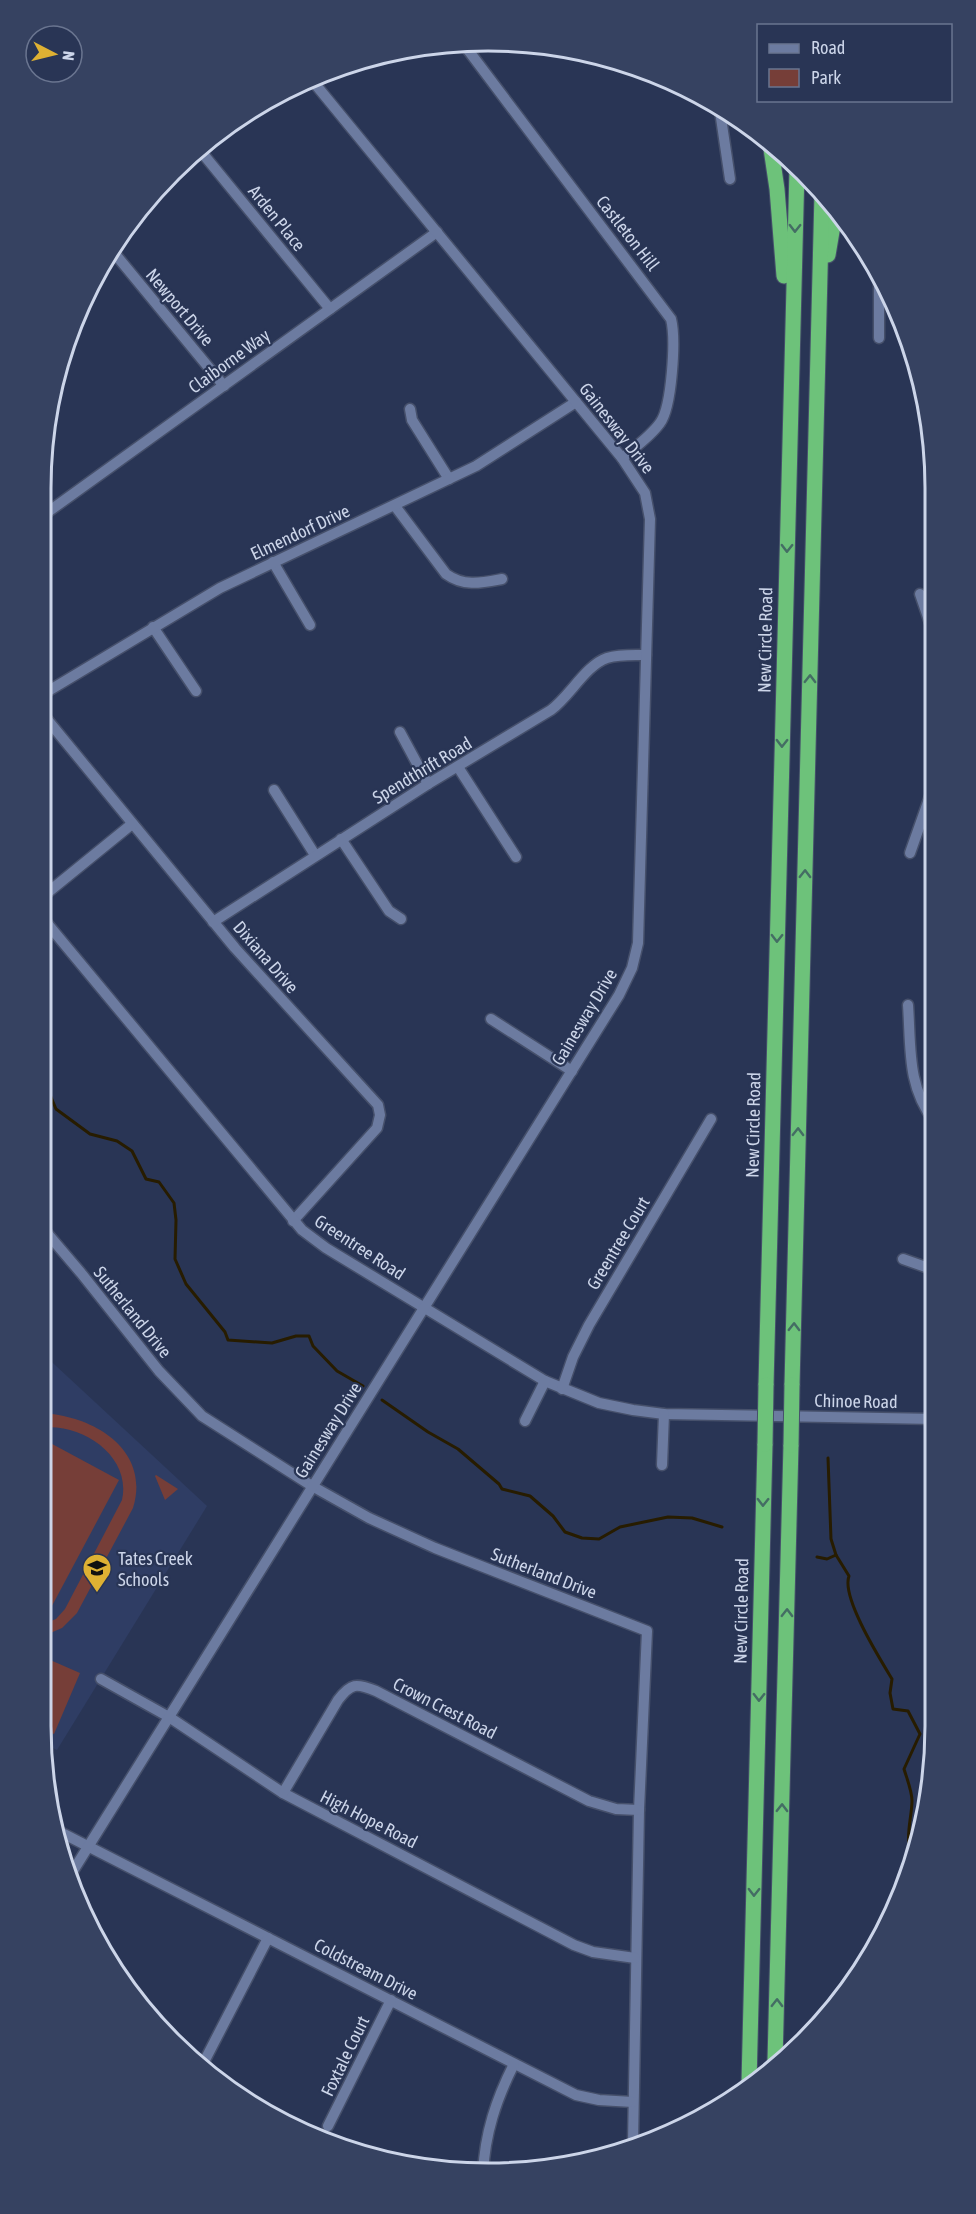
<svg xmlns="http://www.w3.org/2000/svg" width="976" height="2214" font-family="'Asap Condensed',sans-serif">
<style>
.built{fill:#2f3d64}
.green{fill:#763e38}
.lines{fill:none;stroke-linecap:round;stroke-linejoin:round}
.stream{stroke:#271c00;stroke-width:3}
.minor-casing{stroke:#46506b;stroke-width:13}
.highway-casing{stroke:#46506b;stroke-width:17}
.minor{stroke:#6c7ba0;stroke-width:10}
.highway{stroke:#6dc27a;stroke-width:15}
.highway-bridge-casing{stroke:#46506b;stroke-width:17;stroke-linecap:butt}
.highway-bridge{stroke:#6dc27a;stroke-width:15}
.oneway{stroke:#446d64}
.labels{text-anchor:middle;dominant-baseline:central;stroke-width:4.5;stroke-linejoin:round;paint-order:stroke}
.street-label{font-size:18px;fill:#ccd5e9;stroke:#293555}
.poi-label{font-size:18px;fill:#ccd5e9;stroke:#293555;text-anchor:start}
.rim{fill:none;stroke:#ccd5e9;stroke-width:3}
</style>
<rect width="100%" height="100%" fill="#293555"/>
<path class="built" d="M41,1352L207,1506L57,1750L43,1743L41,1726Z"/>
<g class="green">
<path d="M52,1414C100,1420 150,1453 133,1508L77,1613L62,1628L41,1637V1625L56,1619L65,1609L122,1500C132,1456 81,1422 41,1428V1415Z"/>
<path d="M41,1438L119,1480L45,1619L41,1617Z"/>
<path d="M156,1475L178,1489L165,1500L155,1476Z"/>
<path d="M41,1656L80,1673L54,1734L41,1729Z"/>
</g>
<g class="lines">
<g class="stream">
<path d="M41,1080L48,1090L56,1109L90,1134L117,1141L132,1151L146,1179L159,1182L174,1203L176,1220L175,1259L186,1284L225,1332L228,1340L272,1343L296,1336H309L313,1346L337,1371L363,1386"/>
<path d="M382,1400L428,1432L458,1449L499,1484L502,1489L530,1496L553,1516L565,1532L582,1538L599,1539L620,1527L668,1517L692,1518L722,1527"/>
<path d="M828,1458L831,1539L836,1555"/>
<path d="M817,1557L827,1559L836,1555L849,1576C841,1597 880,1659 892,1679L890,1693L893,1709L908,1711L920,1734L904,1769C907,1779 912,1791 912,1801C912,1818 903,1842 914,1858"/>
</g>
<g class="minor-casing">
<g id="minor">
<path d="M462,42L671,319C676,339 672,407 660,423C650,437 635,447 622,458"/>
<path d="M720,111L730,179"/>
<path d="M199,149L330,309"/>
<path d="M111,249L224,386"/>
<path d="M879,338V277"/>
<path d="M410,409L412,420L449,479"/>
<path d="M395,506L446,574C464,587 481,583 502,579"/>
<path d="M41,517L437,232"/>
<path d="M273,562L310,625"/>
<path d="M920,594L932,629"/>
<path d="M153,627L196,691"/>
<path d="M41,698L45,693L220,588L476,466L576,402"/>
<path d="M41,712L235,948L378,1105L380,1115L377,1128L293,1221"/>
<path d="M400,732L428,784"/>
<path d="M458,767L516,857"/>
<path d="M274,790L315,855"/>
<path d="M341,839L389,911L401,919"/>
<path d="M910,853L933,788"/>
<path d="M41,898L132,824"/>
<path d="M41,916L302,1230L326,1248L545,1381L599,1403L633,1410L664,1414L935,1419"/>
<path d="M213,922L428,784L551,710C570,696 586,665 607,658C620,654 633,655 646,655"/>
<path d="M908,1005C911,1048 907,1086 934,1121"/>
<path d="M491,1019L572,1071"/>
<path d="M41,1226L81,1273L159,1371L202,1416L312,1486L369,1518L435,1548L647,1631L639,1810L633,2143"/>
<path d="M903,1259L934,1270"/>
<path d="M562,1389L573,1357L589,1325L711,1119"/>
<path d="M525,1421L545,1381"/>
<path d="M662,1465L664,1414"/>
<path d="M101,1679L169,1717L283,1793L574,1945L593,1952L635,1958"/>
<path d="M283,1793L338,1700C351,1683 356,1683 376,1691L589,1801L616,1809L639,1810"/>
<path d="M58,1831L576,2095L599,2100L633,2102"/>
<path d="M68,1879L619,995L632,968L638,943L650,519L645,493L622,458L311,79"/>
<path d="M205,2060L268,1938"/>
<path d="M328,2126L391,2000"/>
<path d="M483,2173C485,2133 496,2100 514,2064"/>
</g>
</g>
<g class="highway-casing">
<g id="highway">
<path d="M770,142L777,189L784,276"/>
<path d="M828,255L836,208"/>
<path d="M766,1385L797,169"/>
<path d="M792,1385L822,194"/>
<path d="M775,2061L791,1445"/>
<path d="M749,2083L765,1444"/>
</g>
</g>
<use href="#minor" class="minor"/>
<use href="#highway" class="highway"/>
<g class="highway-bridge-casing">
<g id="highway-bridge">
<path d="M765,1444L766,1385"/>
<path d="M791,1445L792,1385"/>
</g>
</g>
<use href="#highway-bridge" class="highway-bridge"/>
</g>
<defs><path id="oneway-chevron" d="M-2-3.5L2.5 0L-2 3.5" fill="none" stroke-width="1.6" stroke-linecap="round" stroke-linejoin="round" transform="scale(1.5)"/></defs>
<g class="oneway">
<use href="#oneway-chevron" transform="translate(795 228) rotate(91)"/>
<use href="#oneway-chevron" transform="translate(787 548) rotate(91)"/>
<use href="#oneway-chevron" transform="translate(810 679) rotate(-89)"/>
<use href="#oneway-chevron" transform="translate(782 743) rotate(91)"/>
<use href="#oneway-chevron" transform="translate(805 874) rotate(-89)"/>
<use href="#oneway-chevron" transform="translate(777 938) rotate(91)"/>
<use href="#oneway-chevron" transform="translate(798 1132) rotate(-89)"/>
<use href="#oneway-chevron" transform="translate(794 1327) rotate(-89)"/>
<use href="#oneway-chevron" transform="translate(763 1502) rotate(91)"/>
<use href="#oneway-chevron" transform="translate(787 1613) rotate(-89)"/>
<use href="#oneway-chevron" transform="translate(759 1697) rotate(91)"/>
<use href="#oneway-chevron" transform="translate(782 1808) rotate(-89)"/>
<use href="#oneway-chevron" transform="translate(754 1892) rotate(91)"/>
<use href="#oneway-chevron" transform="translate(777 2003) rotate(-89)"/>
</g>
<defs>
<g id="school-pin" transform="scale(1.5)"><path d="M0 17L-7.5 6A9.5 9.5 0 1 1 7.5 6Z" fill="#deb133" stroke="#293555"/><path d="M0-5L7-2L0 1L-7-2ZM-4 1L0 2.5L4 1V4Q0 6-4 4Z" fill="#111"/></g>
</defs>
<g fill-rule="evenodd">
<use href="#school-pin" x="97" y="1568"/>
</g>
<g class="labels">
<g class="street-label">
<text transform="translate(277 218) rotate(51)">Arden Place</text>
<text transform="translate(628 233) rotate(52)">Castleton Hill</text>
<text transform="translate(180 307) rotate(50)">Newport Drive</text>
<text transform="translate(229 361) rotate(-36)">Claiborne Way</text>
<text transform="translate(617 428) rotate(52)">Gainesway Drive</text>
<text transform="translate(300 532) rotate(-25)">Elmendorf Drive</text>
<text transform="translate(765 640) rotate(-89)">New Circle Road</text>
<text transform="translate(422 770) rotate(-31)">Spendthrift Road</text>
<text transform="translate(266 957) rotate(49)">Dixiana Drive</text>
<text transform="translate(584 1017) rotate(-59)">Gainesway Drive</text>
<text transform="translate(753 1125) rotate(-89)">New Circle Road</text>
<text transform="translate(618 1243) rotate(-59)">Greentree Court</text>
<text transform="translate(360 1247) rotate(33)">Greentree Road</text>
<text transform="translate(133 1312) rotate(51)">Sutherland Drive</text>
<text transform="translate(856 1401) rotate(1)">Chinoe Road</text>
<text transform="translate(328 1430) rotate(-58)">Gainesway Drive</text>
<text transform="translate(544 1573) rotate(21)">Sutherland Drive</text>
<text transform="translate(741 1611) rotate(-89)">New Circle Road</text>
<text transform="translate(445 1708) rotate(27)">Crown Crest Road</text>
<text transform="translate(369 1819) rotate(27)">High Hope Road</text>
<text transform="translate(366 1969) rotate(27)">Coldstream Drive</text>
<text transform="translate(345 2056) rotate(-64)">Foxtale Court</text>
</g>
<g class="poi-label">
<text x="118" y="1558">Tates Creek<tspan x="118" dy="21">Schools</tspan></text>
</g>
</g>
<path d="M0 0H976V2214H0ZM488 51H488A437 437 0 0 1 925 488V1726A437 437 0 0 1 488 2163H488A437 437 0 0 1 51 1726V488A437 437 0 0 1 488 51Z" fill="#364261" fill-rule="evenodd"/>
<path class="rim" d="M488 51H488A437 437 0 0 1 925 488V1726A437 437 0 0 1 488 2163H488A437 437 0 0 1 51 1726V488A437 437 0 0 1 488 51Z"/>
<rect x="757" y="24" width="195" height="78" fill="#293555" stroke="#6a7590" stroke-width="1.5"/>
<rect x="769" y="44" width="30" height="9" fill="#6c7ba0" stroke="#6a7590" stroke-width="1.5"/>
<text x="811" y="54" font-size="18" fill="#ccd5e9">Road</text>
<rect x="769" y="69" width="30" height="18" fill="#763e38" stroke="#6a7590" stroke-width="1.5"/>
<text x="811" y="84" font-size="18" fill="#ccd5e9">Park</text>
<g transform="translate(54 54) rotate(97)"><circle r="28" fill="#293555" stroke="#6a7590" stroke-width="1.5"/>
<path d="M0-4.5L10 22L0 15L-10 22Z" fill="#deb133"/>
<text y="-9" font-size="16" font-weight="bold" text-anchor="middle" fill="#ccd5e9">N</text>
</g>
</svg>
